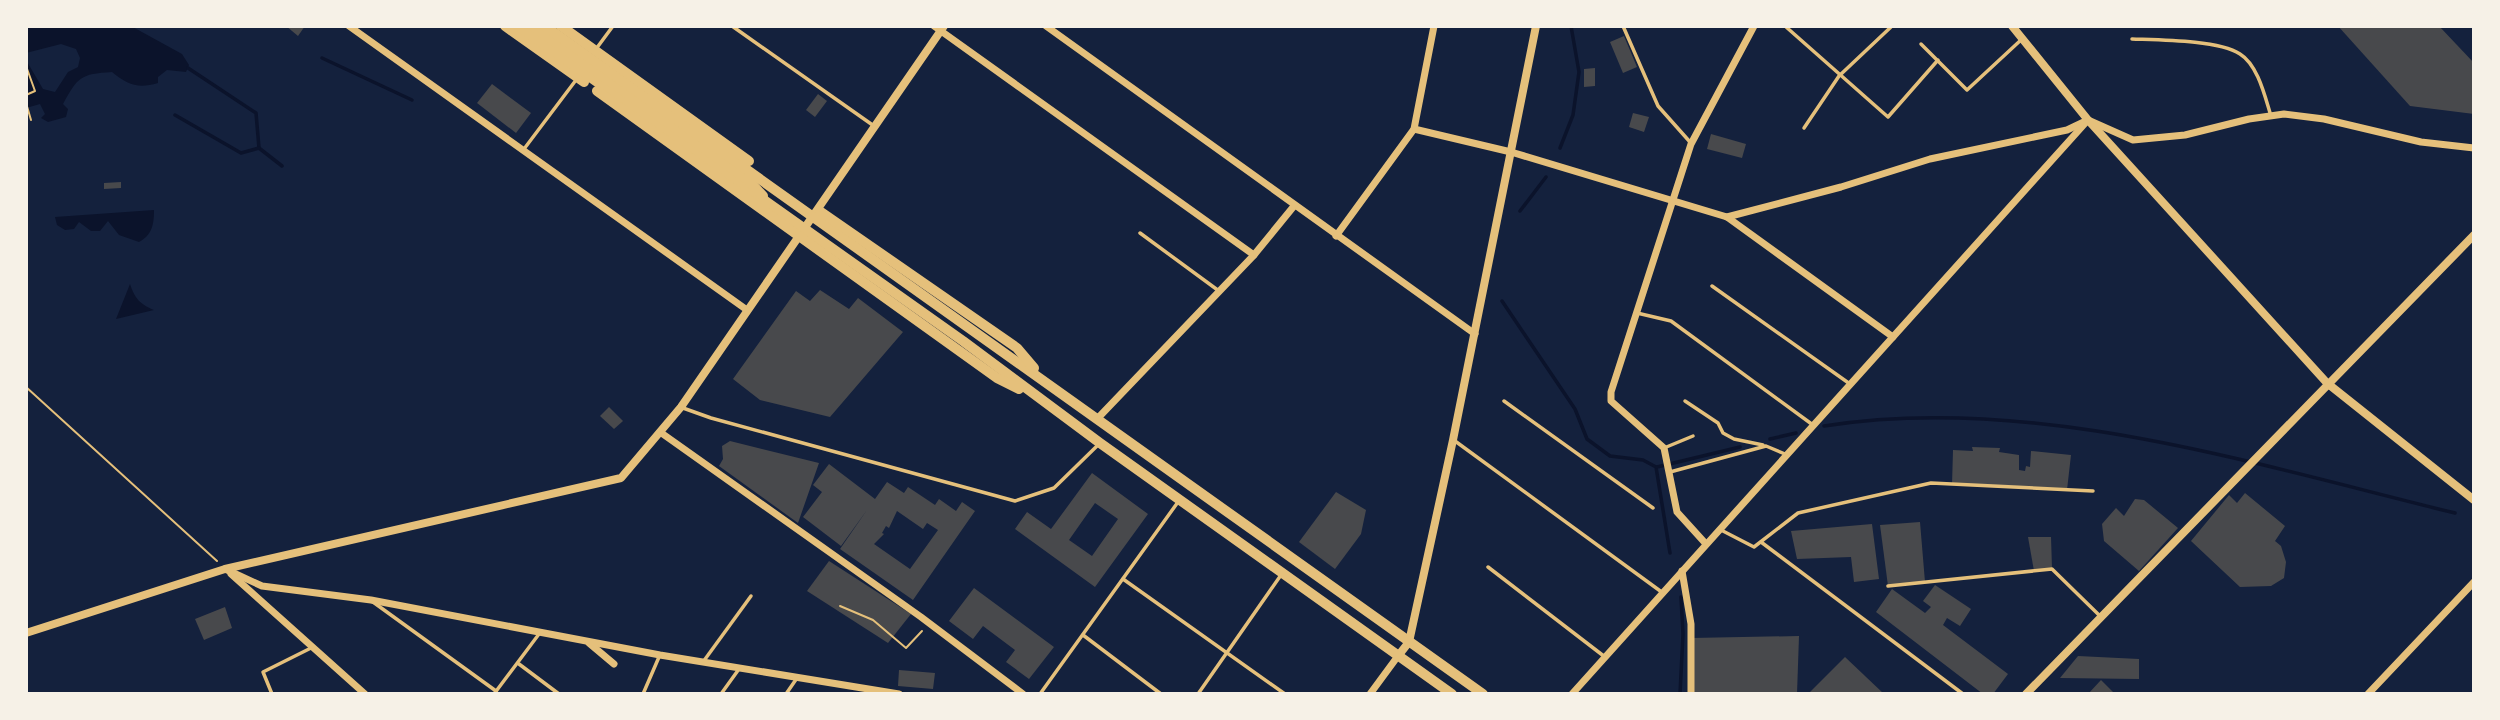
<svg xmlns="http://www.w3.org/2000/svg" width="2500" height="720" font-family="Cabin,sans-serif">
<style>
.water{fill:#0b132b}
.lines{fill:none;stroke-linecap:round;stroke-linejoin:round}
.stream{stroke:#0b132b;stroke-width:3.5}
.building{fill:#48494c;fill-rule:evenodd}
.path{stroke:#e5c07b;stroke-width:2}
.service{stroke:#e5c07b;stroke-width:3.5}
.minor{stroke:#e5c07b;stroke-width:7}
.tertiary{stroke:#e5c07b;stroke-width:8}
.secondary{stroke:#e5c07b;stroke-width:10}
</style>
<rect width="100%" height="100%" fill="#14213d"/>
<g class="water">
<path d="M26,26H131L182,54L189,65L186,72L167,70L158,77V83C138,89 128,85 112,72C80,74 78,77 63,104L68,109L66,117L48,122L41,118L45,114L40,104L26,108V60L43,89L55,92L68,72L78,67L80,58L76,49L61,44L26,53Z"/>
<path d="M154,210C154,225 152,235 139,242L119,235L108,221L100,231H91L79,222L74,229L65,230L57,225L55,217Z"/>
<path d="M130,284C135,299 140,304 154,310L116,319Z"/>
</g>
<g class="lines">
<g class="stream">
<path d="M322,58L412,100"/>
<path d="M188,68L256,113L259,148L282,166"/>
<path d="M175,115L241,153L259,148"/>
<path d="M1560,148L1573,115L1579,72L1571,26"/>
<path d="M1520,211L1546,177"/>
<path d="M1502,301L1575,409L1587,439L1610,456L1643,460L1656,467L1670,553"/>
<path d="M1824,426C2031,393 2254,464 2455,513"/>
<path d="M1770,439L1796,433"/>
<path d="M1657,467L1740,447"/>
<path d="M1680,694L1683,634L1681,597"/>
</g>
</g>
<g class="building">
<path d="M286,26H305L298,36Z"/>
<path d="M2338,26H2439L2474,63V114L2410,106Z"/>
<path d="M1624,36L1637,67L1623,73L1610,42Z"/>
<path d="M1595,68V86L1584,87V69Z"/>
<path d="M492,84L531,113L516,133L477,103Z"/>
<path d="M818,94L827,101L815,117L806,110Z"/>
<path d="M1633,113L1649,117L1644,132L1629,127Z"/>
<path d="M1711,134L1746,144L1742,158L1707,149Z"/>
<path d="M121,182V188L104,189V183Z"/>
<path d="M820,290L849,309L858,298L903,332L830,417L760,400L733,379L796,291L810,301Z"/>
<path d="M609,407L623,421L614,429L600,416Z"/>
<path d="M730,441L819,463L798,523L719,466L723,459L722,446Z"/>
<path d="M1972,447L2000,448L1999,452L2019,455V470L2025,471L2026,466L2030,467L2031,451L2071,455L2067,490L1952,485L1953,450L1973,451Z"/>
<path d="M829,464L875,499L887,482L904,493L908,487L935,505L939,499L956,511L962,502L975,511L913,600L840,549L867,510L841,546L803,517L822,492L813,485ZM897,511L923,529L927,523L938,530L910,569L874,544L884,534L882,533L886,526L889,528Z"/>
<path d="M1092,473L1148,514L1095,587L1015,529L1027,512L1051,529ZM1095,503L1118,519L1092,556L1069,540Z"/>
<path d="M1336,492L1366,510L1361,534L1335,569L1299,542Z"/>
<path d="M2245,493L2285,526L2275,541L2281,546L2286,562L2284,578L2271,586L2240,587L2191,541L2229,495L2237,503Z"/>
<path d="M2135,499L2144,500L2178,528L2139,571L2104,541L2102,524L2116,508L2124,516Z"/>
<path d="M1920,522L1925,582L1888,586L1880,525Z"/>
<path d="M1872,524L1879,579L1854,582L1851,557L1797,559L1791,531Z"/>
<path d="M2028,537H2051L2052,569L2034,571Z"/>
<path d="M829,561L911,614L888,643L807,591Z"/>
<path d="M1935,585L1971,609L1960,626L1947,618L1943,625L2008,674L1993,694H1983L1876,612L1892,589L1925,613L1931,607L1923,601Z"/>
<path d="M974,588L1054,647L1029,679L1006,662L1015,650L983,626L973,639L949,621Z"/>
<path d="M225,607L232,628L204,640L195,619Z"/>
<path d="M1799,636L1797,694H1690L1691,638Z"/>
<path d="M2078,656L2139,659V679L2060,678Z"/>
<path d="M1845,657L1884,694H1808Z"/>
<path d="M899,670L935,673L933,689L898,686Z"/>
<path d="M2101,680L2115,694H2088Z"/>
</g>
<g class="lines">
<g class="path">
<path d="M26,66L35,91L26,95"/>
<path d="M26,103L31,120"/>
<path d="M26,387L217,561"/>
<path d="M840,606L873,620L906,648L922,631"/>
</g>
<g class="service">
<path d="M732,26L874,126"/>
<path d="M1623,26L1658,106L1690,142"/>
<path d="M1785,26L1888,117L1938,60"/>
<path d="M2132,39C2159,40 2218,40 2240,54C2258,65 2265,97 2271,116"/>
<path d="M1921,44L1967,90L2022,39"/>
<path d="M596,49L613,26"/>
<path d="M1804,128L1839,76L1892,26"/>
<path d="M524,149L576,80"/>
<path d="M1140,233L1219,291"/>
<path d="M1712,286L1850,384"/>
<path d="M1637,313L1671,321L1813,425"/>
<path d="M1504,401L1653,508"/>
<path d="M1685,401L1718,423L1723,433L1734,439L1763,445"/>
<path d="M683,408L711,418L1015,501L1054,488L1098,445"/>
<path d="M1455,441L1663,593"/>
<path d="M1664,448L1693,436"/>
<path d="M1670,472L1766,446L1785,454"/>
<path d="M1721,530L1754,547L1798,513L1931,483L2093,491"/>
<path d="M1761,542L1963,694"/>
<path d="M1488,567L1605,657"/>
<path d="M1123,579L1285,694"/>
<path d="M1888,586L2052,569L2099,615"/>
<path d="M373,602L496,691"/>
<path d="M1083,635L1161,694"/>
<path d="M703,662L751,596"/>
<path d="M519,664L559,694"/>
<path d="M272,694L263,672L311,648"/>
<path d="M494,694L539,634"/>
<path d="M643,694L659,657"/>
<path d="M721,694L739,669"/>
<path d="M786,694L797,678"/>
<path d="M1040,694L1178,502"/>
<path d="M1198,694L1281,575"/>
</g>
<g class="minor">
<path d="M349,26L747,310"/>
<path d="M934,26L1254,255"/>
<path d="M1046,26L1475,334"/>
<path d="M1414,129L1511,152L1727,217L1893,337"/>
<path d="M1727,217L1841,187L1930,159L2067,130L2088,120L2133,140L2185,135L2249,119L2284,114L2324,119L2421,142L2474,148"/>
<path d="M1336,236L1414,129L1434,26"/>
<path d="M1098,418L1254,255L1294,206"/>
<path d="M660,432L921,617L1023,694"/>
<path d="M1706,544L1677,512L1664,448L1611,401V392L1691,144L1754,26"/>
<path d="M225,569L262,586L371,600L660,655L899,694"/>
<path d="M1682,571L1691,624V694"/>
<path d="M231,574L365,694"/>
<path d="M589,643L614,664"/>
<path d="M1370,694L1398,656"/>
<path d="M1572,694L2088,120"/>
<path d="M2368,694L2474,582"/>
</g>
<g class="tertiary">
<path d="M2012,26L2088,120L2327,383L2474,500"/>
<path d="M26,633L225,569L621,478L681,407L944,26"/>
<path d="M1398,656L1409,642L1453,440L1536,26"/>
<path d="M2026,694L2474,235"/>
</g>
<g class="secondary">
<path d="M505,26L584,82"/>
<path d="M518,26L963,341L1100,443L1452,694"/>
<path d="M532,26L749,181L763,196"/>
<path d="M545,26L1483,694"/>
<path d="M561,26L749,161"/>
<path d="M597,91L997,378L1019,389"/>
<path d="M821,212L1017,348L1034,368"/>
</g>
</g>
<rect width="2500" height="720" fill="none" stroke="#f6f1e7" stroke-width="56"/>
</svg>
